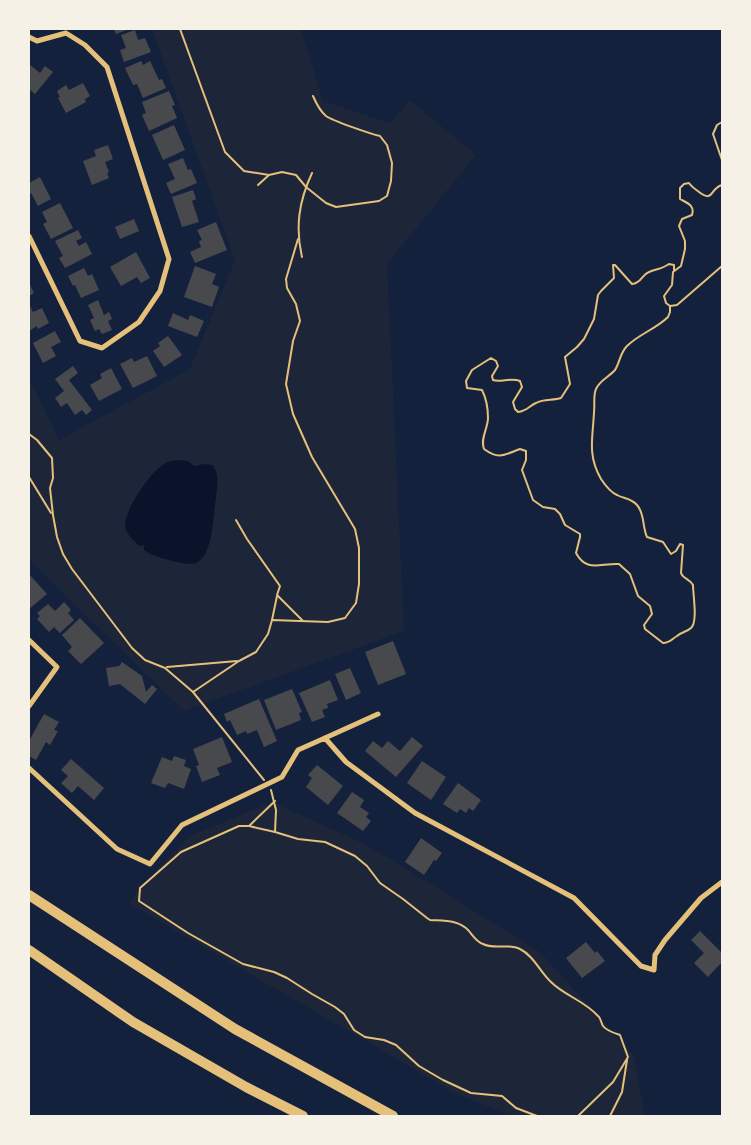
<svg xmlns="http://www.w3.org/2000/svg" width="751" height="1145" font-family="'Fira Sans',sans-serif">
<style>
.green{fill:#1d2539}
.water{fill:#0b132b}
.building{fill:#48494c}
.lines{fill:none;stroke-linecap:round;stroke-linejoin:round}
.path{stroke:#e5c07b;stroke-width:2}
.minor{stroke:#e5c07b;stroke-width:5}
.motorway{stroke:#e5c07b;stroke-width:10}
</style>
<rect width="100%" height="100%" fill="#14213d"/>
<g class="green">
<path d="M152,29H301L323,101L390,123L410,100L476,155L387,264L404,631L184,711L29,560V378L59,440L190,369L235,260Z"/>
<path d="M272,802L354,839L392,860L540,952L634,1056L645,1116H511L457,1094L128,903L164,862L190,836Z"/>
</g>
<path class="water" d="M178,460L188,461L194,466L204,464L213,465C221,478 216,491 215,506C213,521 212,556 196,563C191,565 182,563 177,562C165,559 154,557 144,550V545L139,546C135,541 126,534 125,527C124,510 151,470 167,462C170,461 175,461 178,460Z"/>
<g class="building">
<path d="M114,29H129L116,34Z"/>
<path d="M135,30L138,40L145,38L151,52L124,62L120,50L126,48L121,35Z"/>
<path d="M141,61L143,65L150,61L159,80L162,79L166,88L143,98L137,84L133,85L125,68Z"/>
<path d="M29,64L40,73L45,66L53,72L35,94L29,89Z"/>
<path d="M83,83L90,96L85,99L86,102L66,113L58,98L60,97L57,91L66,85L69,90Z"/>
<path d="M169,91L175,105L172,106L177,118L149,131L142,115L146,113L142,102Z"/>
<path d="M174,125L185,150L163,160L152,135Z"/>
<path d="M108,145L113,159L105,162L109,172L107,173L109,178L92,185L83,161L96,156L94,150Z"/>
<path d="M183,158L188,170L191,169L197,183L171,194L166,183L175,179L168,164Z"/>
<path d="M40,177L51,199L38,206L31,193L29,194V183Z"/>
<path d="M193,190L196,199L192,201L199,222L182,227L172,197Z"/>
<path d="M60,203L73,228L51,239L43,224L47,222L42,212Z"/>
<path d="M134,219L139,231L120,239L115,227Z"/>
<path d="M216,222L227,250L195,263L190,252L201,247L199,241L202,240L197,230Z"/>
<path d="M78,230L82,238L76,241L79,246L86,242L92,254L65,268L59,258L63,256L55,241Z"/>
<path d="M136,252L150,278L141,283L137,277L121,286L110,267Z"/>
<path d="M195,266L216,274L212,284L219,287L212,307L184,297Z"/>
<path d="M84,268L88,276L92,274L99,290L81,298L75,285L73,286L68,276Z"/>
<path d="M29,283L34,293L29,296Z"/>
<path d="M98,300L104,315L109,312L112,319L108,321L112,330L102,334L99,329L95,331L90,320L94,318L88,305Z"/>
<path d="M29,304L33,312L42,308L49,323L38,329L37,326L29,331Z"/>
<path d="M173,313L188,320L190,315L204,321L197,337L168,326Z"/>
<path d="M55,331L61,342L51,347L56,356L43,363L33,343Z"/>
<path d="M168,336L182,355L164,367L153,351L160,346L158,343Z"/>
<path d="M147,356L157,376L133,388L120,364L132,358L134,362Z"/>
<path d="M73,366L78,373L69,380L92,410L86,415L82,410L75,415L67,403L61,407L55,398L64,391L55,379Z"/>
<path d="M111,368L122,389L99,401L90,385L102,378L100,374Z"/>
<path d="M29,574L47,594L29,609Z"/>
<path d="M64,602L71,610L68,613L74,620L60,633L54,627L49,632L37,619L40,616L37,613L48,604L55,611Z"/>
<path d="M80,618L104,643L81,664L68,651L72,647L62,635Z"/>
<path d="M393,641L406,674L378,685L365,652Z"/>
<path d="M122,662L142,676L146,692L152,685L157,689L145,704L120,684L109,686L106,668L119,666Z"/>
<path d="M350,668L361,693L346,700L335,674Z"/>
<path d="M330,680L338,700L327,704L328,708L322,710L325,717L312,722L299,693Z"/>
<path d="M292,689L302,712L299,713L301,720L276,730L264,700Z"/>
<path d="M259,699L277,741L264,747L257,730L247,734L246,731L237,735L230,720L227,722L224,714Z"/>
<path d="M44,714L59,722L54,730L58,731L50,745L46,742L36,760L29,756V741Z"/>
<path d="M222,737L232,762L217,768L220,775L202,782L196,766L199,765L193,749Z"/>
<path d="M412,737L423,746L396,777L365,751L373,741L382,748L388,741L400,751Z"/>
<path d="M174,756L186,760L184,766L191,769L184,789L168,783L165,788L151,783L162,757L172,761Z"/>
<path d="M71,759L104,788L94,800L78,786L72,793L61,783L68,776L61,770Z"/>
<path d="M422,761L446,777L431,800L407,783Z"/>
<path d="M317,765L343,786L328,805L306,787L312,778L308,775Z"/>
<path d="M458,783L481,800L473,811L469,808L466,813L460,809L457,813L443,804Z"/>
<path d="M352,792L364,800L360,807L369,813L366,817L371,821L363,831L337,813Z"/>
<path d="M421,838L442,853L436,861L434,860L424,875L405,862Z"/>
<path d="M700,931L722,953V962L708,977L694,963L704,953L691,940Z"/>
<path d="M586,942L595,953L597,951L605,961L582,978L566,958Z"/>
</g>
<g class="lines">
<g class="path">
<path d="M180,29L225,152L244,171L269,175L282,172L296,175L306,187L326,203L336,207L379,201L387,196L391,181L392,163L387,145L380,136C371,134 333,121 326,116C320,111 316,103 313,96"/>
<path d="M722,122L717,125L713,134L722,160"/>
<path d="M258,185L269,175"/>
<path d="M722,185C709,189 714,203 699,192C695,189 692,187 689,183L684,184L680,188V199C687,203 695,205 692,215L682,219L679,226L685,241V249L681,266L673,272L672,285L664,296L666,303L670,306L677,305L722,266"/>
<path d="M302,257C295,227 299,201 312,173"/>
<path d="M670,306V312L668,317C656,329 639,334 627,346C620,353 620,362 615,370C609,377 600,380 596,389C593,396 595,404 594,412C593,437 587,455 601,479C605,485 610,492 617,495C624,499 631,498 637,505C645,514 642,526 647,537L663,542L671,554L676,551L680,544L683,545L681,573C683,579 690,579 693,585C693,595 698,622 691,628C687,632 681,632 677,636C672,639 670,643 663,643L645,629L644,625L652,614L650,606L638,596L630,574L619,564C600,563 587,573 576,553L580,537V534L565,525L560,514L555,509L543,507L533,500L522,470L526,460V451L520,449C504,455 499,460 484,449C480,439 488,428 488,418C488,409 486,398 482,390L467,388L466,381L472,370L491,358L496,361L498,366L492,376L493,380C501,383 510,377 520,381L522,387L513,402L515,409L518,412C527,411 529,406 536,403C544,398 553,401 561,398L570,384L565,357L577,347L584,339L594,319L598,295L601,291L614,278L613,265H615L632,284C642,283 641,275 649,272C656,269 662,269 669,264L674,265V270"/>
<path d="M29,434L37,440L52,458L53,478L50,488L53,515L57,537L63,554L72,569L132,648L145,660L165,668L193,692L239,661L256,652L268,634L272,620L328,622L345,618L356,603L359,584V548L355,529L312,457L293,414L286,384L293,341L300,321L296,304L287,288L286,279L298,239"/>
<path d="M29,477L51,513"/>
<path d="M236,520L247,539L280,586L277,595L303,621"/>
<path d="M272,620L277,596"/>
<path d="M167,667L237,661"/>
<path d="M193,692L264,780"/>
<path d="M271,790L276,810L275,832L298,839L325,842L355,856L367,866L380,883L403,899L427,918L430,920C445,921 459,920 469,931C473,936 477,942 483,944C494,950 509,943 520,949C534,956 540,972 551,982C565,996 585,1001 598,1016C601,1018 601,1023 603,1026C607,1031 614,1033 620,1035L628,1057L613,1082L578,1116"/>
<path d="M275,801L249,826H239L181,852L140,888L139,901L188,933L243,964L274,972L287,978L312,994L335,1007L344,1014L354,1030L365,1037L384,1040L396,1045L419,1066L443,1080L471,1093L502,1096L516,1108L537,1116"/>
<path d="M249,826L275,832"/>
<path d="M610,1116L622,1092L627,1060"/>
</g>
<g class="minor">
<path d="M29,37L37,41L66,33L85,45L107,67L169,259L160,291L139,322L102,348L80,341L29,236"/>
<path d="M29,640L57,667L29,706"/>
<path d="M325,738L378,714"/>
<path d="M29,768L117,849L150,864L182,825L282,777L298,750L325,738L346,762L415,813L574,898L641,966L654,970L655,955L665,940L701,898L722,882"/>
</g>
<g class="motorway">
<path d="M29,895L235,1029L393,1116"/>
<path d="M29,950L133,1022L246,1087L303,1116"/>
</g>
</g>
<rect width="751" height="1145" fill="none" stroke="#f6f1e7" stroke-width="60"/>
</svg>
